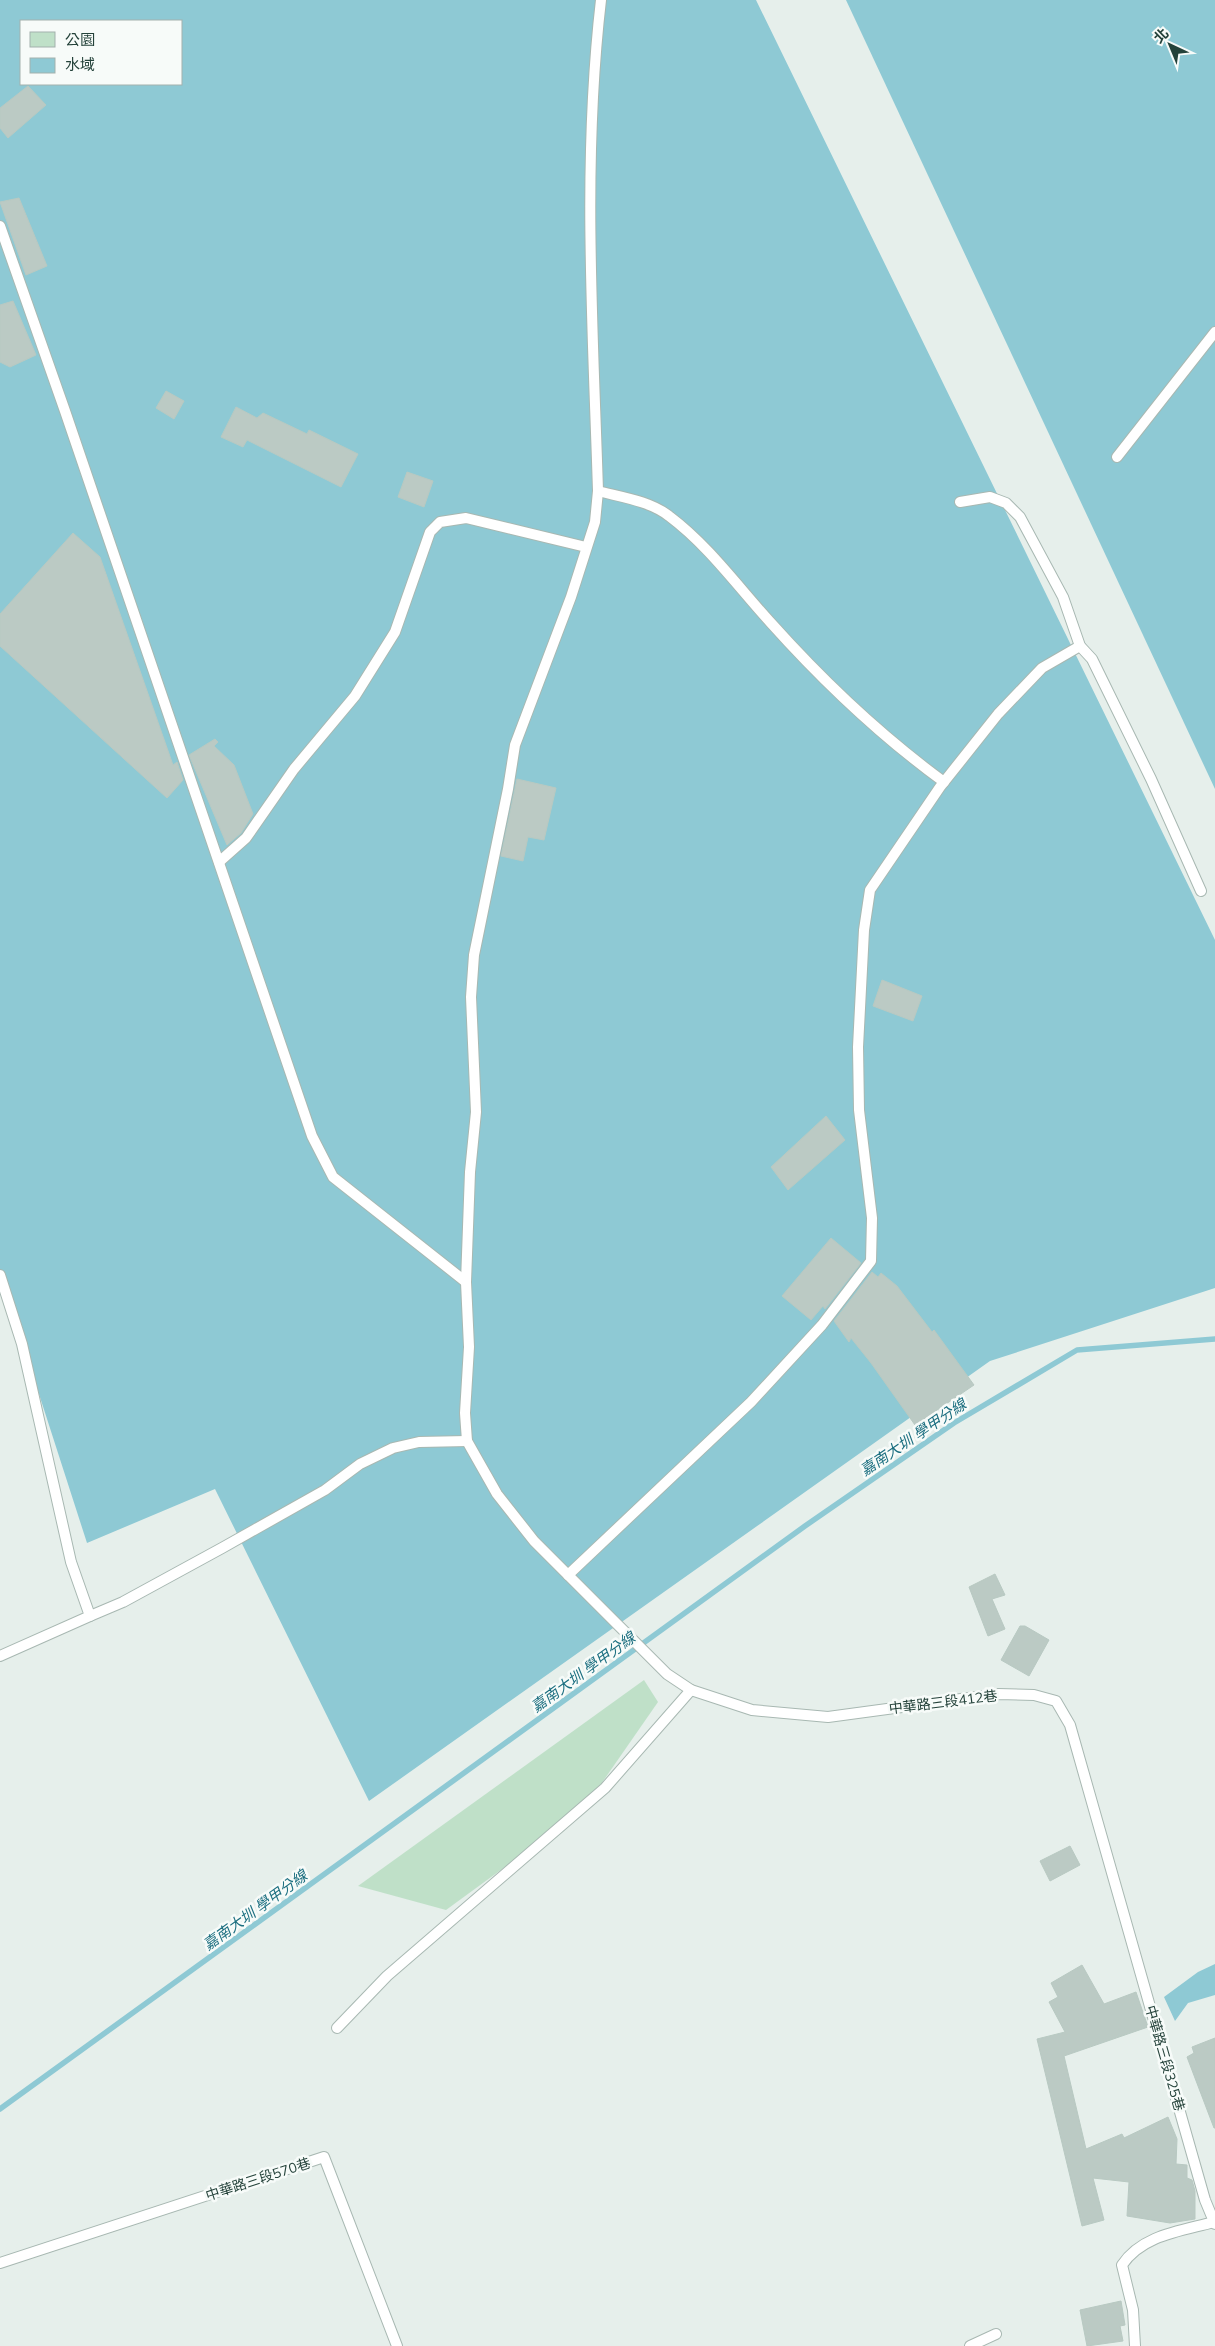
<svg xmlns="http://www.w3.org/2000/svg" width="1215" height="2346" font-family="Mulish,'Noto Sans TC',sans-serif">
<style>
.green{fill:#bfe0c8}
.water{fill:#8ec9d4;fill-rule:evenodd}
.lines{fill:none;stroke-linecap:round;stroke-linejoin:round}
.stream{stroke:#8ec9d4;stroke-width:5.5}
.building{fill:#bbcac4;stroke:#b8c9c2}
.service-casing{stroke:#a8b8b2;stroke-width:12}
.service{stroke:#fff;stroke-width:10}
.labels{text-anchor:middle;dominant-baseline:central;stroke-width:5;stroke-linejoin:round;paint-order:stroke}
.street-label{font-size:14px;fill:#24423a;stroke:#f7fbf9}
.water-label{font-size:15px;font-style:italic;fill:#1c6f80;stroke:#f7fbf9}
</style>
<rect width="100%" height="100%" fill="#e6efeb"/>
<path class="green" d="M644,1680L658,1702L583,1810L446,1910L358,1886Z"/>
<g class="water">
<path d="M0,0H756L1215,940V1288L990,1361L369,1801L215,1489L87,1543L0,1273ZM21,21H181V84H21Z"/>
<path d="M846,0H1215V789Z"/>
<path d="M1215,1964V1995L1188,2003L1175,2021L1164,1997L1198,1972Z"/>
</g>
<g class="lines">
<path class="stream" d="M0,2109L805,1526L954,1423L1077,1350L1215,1339"/>
</g>
<g class="building">
<path d="M28,86L46,105L8,138L0,128V108Z"/>
<path d="M19,198L47,266L26,275L0,202Z"/>
<path d="M13,301L36,355L10,367L0,362V305Z"/>
<path d="M166,391L184,401L174,419L156,408Z"/>
<path d="M236,407L257,418L263,413L307,434L309,430L358,454L341,487L247,440L243,447L221,437Z"/>
<path d="M407,472L433,481L424,507L398,497Z"/>
<path d="M73,533L100,557L173,765L177,762L183,780L167,798L0,646V614Z"/>
<path d="M215,739L218,742L214,746L234,765L253,814L241,833L227,845L189,755Z"/>
<path d="M517,779L556,788L544,840L528,837L523,861L501,856Z"/>
<path d="M882,980L922,996L913,1021L873,1006Z"/>
<path d="M826,1116L845,1140L788,1190L771,1167Z"/>
<path d="M831,1238L861,1263L825,1309L823,1306L811,1320L782,1296Z"/>
<path d="M872,1272L878,1277L881,1273L897,1286L932,1332L934,1330L974,1385L915,1425L871,1363L851,1338L849,1342L834,1321Z"/>
<path d="M995,1574L1005,1595L992,1599L1005,1629L988,1636L969,1587Z"/>
<path d="M1020,1626H1025L1049,1640L1029,1676L1001,1660Z"/>
<path d="M1070,1846L1080,1865L1050,1881L1040,1861Z"/>
<path d="M1082,1965L1104,2004L1136,1992L1148,2027L1064,2056L1086,2149L1122,2134L1124,2138L1168,2117L1177,2139L1176,2164L1187,2165V2178L1192,2180L1195,2191V2219L1170,2223L1127,2216L1129,2182L1093,2178L1104,2220L1082,2226L1037,2039L1065,2032L1049,2002L1058,1997L1051,1983Z"/>
<path d="M1215,2038V2128H1214L1187,2057L1194,2053L1192,2047Z"/>
<path d="M1121,2301L1125,2325L1120,2326L1123,2341L1087,2346L1080,2310Z"/>
</g>
<g class="lines">
<g class="service-casing">
<g id="service">
<path d="M601,0C582,163 593,328 598,491L595,522L571,597L515,745L508,789L474,955L471,997L476,1112L470,1172L466,1282L469,1347L465,1413L467,1441L497,1494L534,1541L667,1674L691,1690L752,1710L828,1717L998,1694L1034,1695L1056,1701L1070,1725L1205,2200L1215,2224"/>
<path d="M0,226L65,411L312,1136L333,1177L466,1282"/>
<path d="M1117,457L1215,332"/>
<path d="M598,491C621,497 650,501 669,516C709,546 738,587 771,623C823,681 881,736 944,782"/>
<path d="M960,502L990,497L1006,503L1020,517L1063,597L1080,646L1092,659L1151,779L1201,891"/>
<path d="M219,862L246,838L294,769L355,696L395,632L430,532L440,522L466,518L586,547"/>
<path d="M0,1275L22,1344L71,1562L90,1616L0,1656"/>
<path d="M568,1575L751,1402L822,1325L871,1261L872,1218L859,1110L858,1047L864,930L870,890L940,787L998,714L1042,668L1080,646"/>
<path d="M90,1616L123,1602L222,1548L325,1490L360,1464L393,1448L419,1442L467,1441"/>
<path d="M337,2028L387,1976L605,1788L691,1690"/>
<path d="M0,2263L324,2157L397,2346"/>
<path d="M970,2346L996,2334"/>
<path d="M1135,2346L1133,2310L1122,2265C1142,2235 1181,2231 1214,2222"/>
</g>
</g>
<use href="#service" class="service"/>
</g>
<g class="labels">
<g class="street-label">
<text transform="translate(943 1702) rotate(-7)">中華路三段412巷</text>
<text transform="translate(1165 2058) rotate(74)">中華路三段325巷</text>
<text transform="translate(258 2179) rotate(-18)">中華路三段570巷</text>
</g>
<g class="water-label">
<text transform="translate(913 1437) rotate(-34)">嘉南大圳 學甲分線</text>
<text transform="translate(583 1672) rotate(-36)">嘉南大圳 學甲分線</text>
<text transform="translate(255 1910) rotate(-36)">嘉南大圳 學甲分線</text>
</g>
</g>
<rect x="20" y="20" width="162" height="65" fill="#f7fbf9" stroke="#a3b1ad"/>
<rect x="30" y="32" width="25" height="15" fill="#bfe0c8" stroke="#a3b1ad"/>
<text x="65" y="45" font-size="15" fill="#24423a">公園</text>
<rect x="30" y="58" width="25" height="15" fill="#8ec9d4" stroke="#a3b1ad"/>
<text x="65" y="70" font-size="15" fill="#24423a">水域</text>
<g transform="translate(1170 45) rotate(316)" stroke="#f7fbf9" stroke-width="4" paint-order="stroke">
<path d="M0-4L9 19L0 12L-9 19Z" fill="#24423a"/>
<text y="-8" font-size="14" font-weight="bold" text-anchor="middle" fill="#24423a">北</text>
</g>
</svg>
